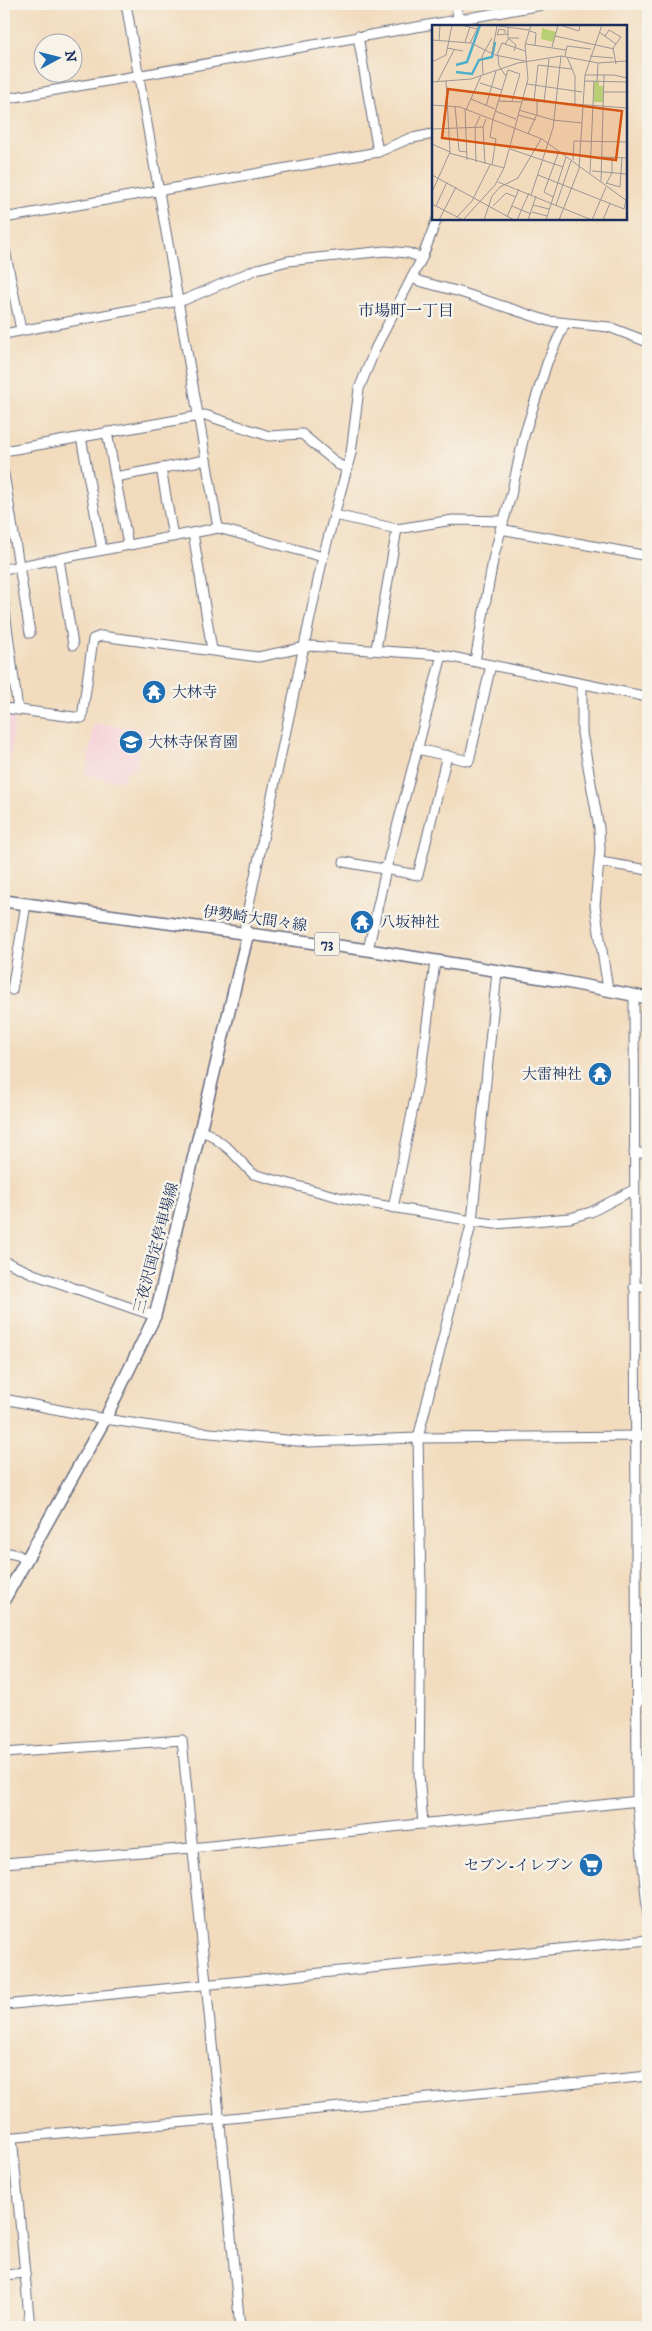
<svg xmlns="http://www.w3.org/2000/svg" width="652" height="2331" font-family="'IM FELL DW Pica','Noto Serif JP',serif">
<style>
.built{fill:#f6cfd8}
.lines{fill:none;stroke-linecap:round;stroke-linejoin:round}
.minor-casing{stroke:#666b7f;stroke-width:11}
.major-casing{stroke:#666b7f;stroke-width:14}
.minor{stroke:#fff;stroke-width:9}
.major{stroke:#fff;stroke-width:11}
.labels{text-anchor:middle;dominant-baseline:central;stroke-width:5;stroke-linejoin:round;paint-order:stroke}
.shield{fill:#f7f3e8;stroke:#5d6a87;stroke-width:1}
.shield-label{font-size:14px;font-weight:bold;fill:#1b2f5e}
.poi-label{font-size:15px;fill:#1b2f5e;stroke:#f7f3e8;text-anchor:start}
.street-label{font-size:15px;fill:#1b2f5e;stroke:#f7f3e8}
.neighbourhood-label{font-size:16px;fill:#1b2f5e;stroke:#f7f3e8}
.inset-river{fill:none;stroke:#4cafcb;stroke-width:2.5}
.inset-road{fill:none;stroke:#9c9697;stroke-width:1}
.view{fill:#d45514;fill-opacity:0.15;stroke:#d45514;stroke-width:2.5}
.inset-edge{fill:none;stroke:#1b2f5e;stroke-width:2.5}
</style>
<rect width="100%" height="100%" fill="#f7f3e8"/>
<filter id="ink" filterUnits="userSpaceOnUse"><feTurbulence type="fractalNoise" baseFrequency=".02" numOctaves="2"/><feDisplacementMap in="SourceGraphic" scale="10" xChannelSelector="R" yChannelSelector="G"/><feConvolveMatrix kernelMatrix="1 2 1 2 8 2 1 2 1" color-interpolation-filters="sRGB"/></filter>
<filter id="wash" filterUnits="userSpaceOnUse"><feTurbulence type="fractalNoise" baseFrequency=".0096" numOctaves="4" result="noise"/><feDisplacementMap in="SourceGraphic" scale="20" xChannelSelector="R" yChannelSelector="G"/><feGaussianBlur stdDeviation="1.12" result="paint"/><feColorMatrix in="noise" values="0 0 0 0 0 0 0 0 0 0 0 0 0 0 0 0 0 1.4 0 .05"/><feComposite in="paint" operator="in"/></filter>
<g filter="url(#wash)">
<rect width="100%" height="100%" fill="#f2dbbd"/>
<g class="built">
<path d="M4,713L15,716L6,793H4Z"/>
<path d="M94,723L143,729L136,768L126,771L124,781L86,776Z"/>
</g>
</g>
<g filter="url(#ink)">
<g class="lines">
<g class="minor-casing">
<g id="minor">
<path d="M126,4L218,528"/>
<path d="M456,4L459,26"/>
<path d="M358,36L378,152"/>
<path d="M4,99L548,4"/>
<path d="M4,218L378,152L408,139L433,134"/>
<path d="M4,245L21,330"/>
<path d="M412,277L419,281L460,292L548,321L609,327L648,342"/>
<path d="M4,334L184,300L257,269L288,261L385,251L408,253L422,258"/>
<path d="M107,432L128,545"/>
<path d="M81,437L102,550"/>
<path d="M4,451L205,415L269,436L302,434L339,465L348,468"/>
<path d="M161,468L173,537"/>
<path d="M4,474L30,633"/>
<path d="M115,477L206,460"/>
<path d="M335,515L397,529L453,520L503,521"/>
<path d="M500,529L648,556"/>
<path d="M193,533L212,650"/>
<path d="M59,559L73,645"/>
<path d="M4,569L218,528L323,557"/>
<path d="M4,604L18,710"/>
<path d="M376,649L397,529"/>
<path d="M475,661L494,555L511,495L524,436L547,363L565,323"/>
<path d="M582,684V733L599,828L600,849L595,906L608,989"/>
<path d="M4,708L82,718L93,639L101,636L258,657L311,646L442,655L648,697"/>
<path d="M418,749L469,761L491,665"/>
<path d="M344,862L418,875L447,755"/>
<path d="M600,862L648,870"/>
<path d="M248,933L245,929V923L323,557L351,453L359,389L376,347L422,258L437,219"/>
<path d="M368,950L386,869L442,655"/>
<path d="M12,990L26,904"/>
<path d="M634,995L637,1801L648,1918"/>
<path d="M201,1131L211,1135L230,1150L253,1174L346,1199L472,1221L495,1224L570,1218L591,1212L633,1190"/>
<path d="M634,1153H648"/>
<path d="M393,1208L422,1063L435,962"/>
<path d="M4,1261L36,1275L155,1316"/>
<path d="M634,1287H648"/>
<path d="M4,1399L105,1419L178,1430L308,1442L418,1438L648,1436"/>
<path d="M4,1552L18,1555L26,1560"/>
<path d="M637,1701L648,1699"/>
<path d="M4,1753L182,1740L240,2327"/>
<path d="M423,1824L419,1774L421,1586L418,1438L472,1221L497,972"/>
<path d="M4,1863L192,1848L648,1800"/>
<path d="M4,2005L648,1940"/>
<path d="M12,2137L30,2327"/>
<path d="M4,2138L221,2119L648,2076"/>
<path d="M4,2275L25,2273"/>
</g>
</g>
<g class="major-casing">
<g id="major">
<path d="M4,901L368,950L555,980L648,998"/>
<path d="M4,1600L105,1419L155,1316L248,933"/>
</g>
</g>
<use href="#minor" class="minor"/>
<use href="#major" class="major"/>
</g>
</g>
<defs>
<g id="temple-disc" transform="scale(1.25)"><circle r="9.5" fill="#1f6fb2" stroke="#f7f3e8"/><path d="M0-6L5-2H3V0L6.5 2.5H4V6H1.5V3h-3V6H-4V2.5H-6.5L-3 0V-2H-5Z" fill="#fff"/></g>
<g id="school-disc" transform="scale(1.25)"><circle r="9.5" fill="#1f6fb2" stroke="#f7f3e8"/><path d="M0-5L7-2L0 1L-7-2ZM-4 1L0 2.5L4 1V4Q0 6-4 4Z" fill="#fff"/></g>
<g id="supermarket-disc" transform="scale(1.25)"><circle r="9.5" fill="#1f6fb2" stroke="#f7f3e8"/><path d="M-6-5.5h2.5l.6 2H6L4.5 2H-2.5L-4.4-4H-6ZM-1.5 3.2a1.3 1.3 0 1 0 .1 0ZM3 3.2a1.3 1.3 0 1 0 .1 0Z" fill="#fff"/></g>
</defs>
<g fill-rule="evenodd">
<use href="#temple-disc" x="154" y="692"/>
<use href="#school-disc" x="131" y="742"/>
<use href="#temple-disc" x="362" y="922"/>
<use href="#temple-disc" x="600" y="1074"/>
<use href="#supermarket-disc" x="591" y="1865"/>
</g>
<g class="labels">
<rect class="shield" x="314.5" y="932.5" width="25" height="23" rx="4"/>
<g class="shield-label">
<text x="327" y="944">73</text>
</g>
<g class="poi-label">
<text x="172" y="692">大林寺</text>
<text x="148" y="742">大林寺保育園</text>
<text x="380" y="922">八坂神社</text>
<text x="582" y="1074" text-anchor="end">大雷神社</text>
<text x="574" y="1865" text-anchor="end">セブン-イレブン</text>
</g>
<g class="street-label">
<text transform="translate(255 919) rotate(8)">伊勢崎大間々線</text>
<text transform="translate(156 1248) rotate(-75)">三夜沢国定停車場線</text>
</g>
<g class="neighbourhood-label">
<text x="406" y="311">市場町一丁目</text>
</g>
</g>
<g transform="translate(432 25)">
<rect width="195" height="195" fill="#f2dbbd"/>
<path d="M110,3L124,7L121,17L109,14ZM167,56V61H171V77H162V57Z" fill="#b9cf73"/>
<path class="inset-river" d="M24,40L35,37L48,0M24,47L40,49L47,35L60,32L63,17"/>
<path class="inset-road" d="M29,0L45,4M59,0L97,5M128,0L147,6L148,0M76,2V13L84,20L82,26M98,6L104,8L103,20M167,7L184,19M73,8V5L67,4L65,10L76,9M123,11L182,24M173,11L177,5L189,12L181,23L184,39M0,15L39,18L63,30L93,36M7,16L8,0M33,17L38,2M38,18L47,0M73,19L77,13H87M94,19L134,25M120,22L126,0M15,23L31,26M60,28L65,1M65,30L70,18L93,26M66,31L67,41L74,51M133,31L135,21L159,24M158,31L181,33M135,32L143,51V81M0,37L14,30L20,0M51,49L50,31L60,13M153,50H182L195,53M6,56L22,25M152,56L195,57M165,56L166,38M0,57L39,54L86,38L129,31L166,38L195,36M48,58L70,65M95,59L150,67M172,67H195M39,74L63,84M90,75L195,83M66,76L89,77M102,76L106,40L140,44M112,77L117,34M0,80L28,82L82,103M23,81L27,126L35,127M54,81L64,46M33,84L35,135M34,85L49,51M87,85L121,95L150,98M63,86L84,94M86,90L104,95M82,103L110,114L195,176M0,104L51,102M96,109L105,89V77M0,119L18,127M78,124L131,142M17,128L72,143M170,132L195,133M141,135L142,116L195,117M44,137L43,102L48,91M53,139L51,102L54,94M60,140L64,114L58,112L61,94L76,45L88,49L80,76M160,146L195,149M158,148L162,56M0,150L82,195M106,150L192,184L195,171M169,156L172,50M66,157L160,195M174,158L188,162L190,132M174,159L180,148V132M0,167L18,127L14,56M99,170L121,103L129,31M121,172L112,167L127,126M0,179L31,195M101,180L117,184M124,180L139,136M4,181L15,157M61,181L74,168L84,172M80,181L99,189M100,187L115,191M25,192L40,176L58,140M75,192L87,164M7,195L24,162M31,195L63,160L72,143L96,54L93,20L99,0M52,195L60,171L68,162L86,153L109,114M85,195L97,168M96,195L104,171M114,195L134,132M127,195L147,144L153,50L170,0M160,195L174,162M171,195L178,178"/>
<path class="view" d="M16,64L190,86L184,135L10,113Z"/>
<rect width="195" height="195" class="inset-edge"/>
</g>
<rect width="652" height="2331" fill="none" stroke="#f7f3e8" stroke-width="20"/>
<g transform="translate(58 58) rotate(83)"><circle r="24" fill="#f7f3e8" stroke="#9fa5b1"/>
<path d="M0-4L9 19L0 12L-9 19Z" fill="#1f6fb2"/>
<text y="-8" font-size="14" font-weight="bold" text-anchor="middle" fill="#1b2f5e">N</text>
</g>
</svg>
